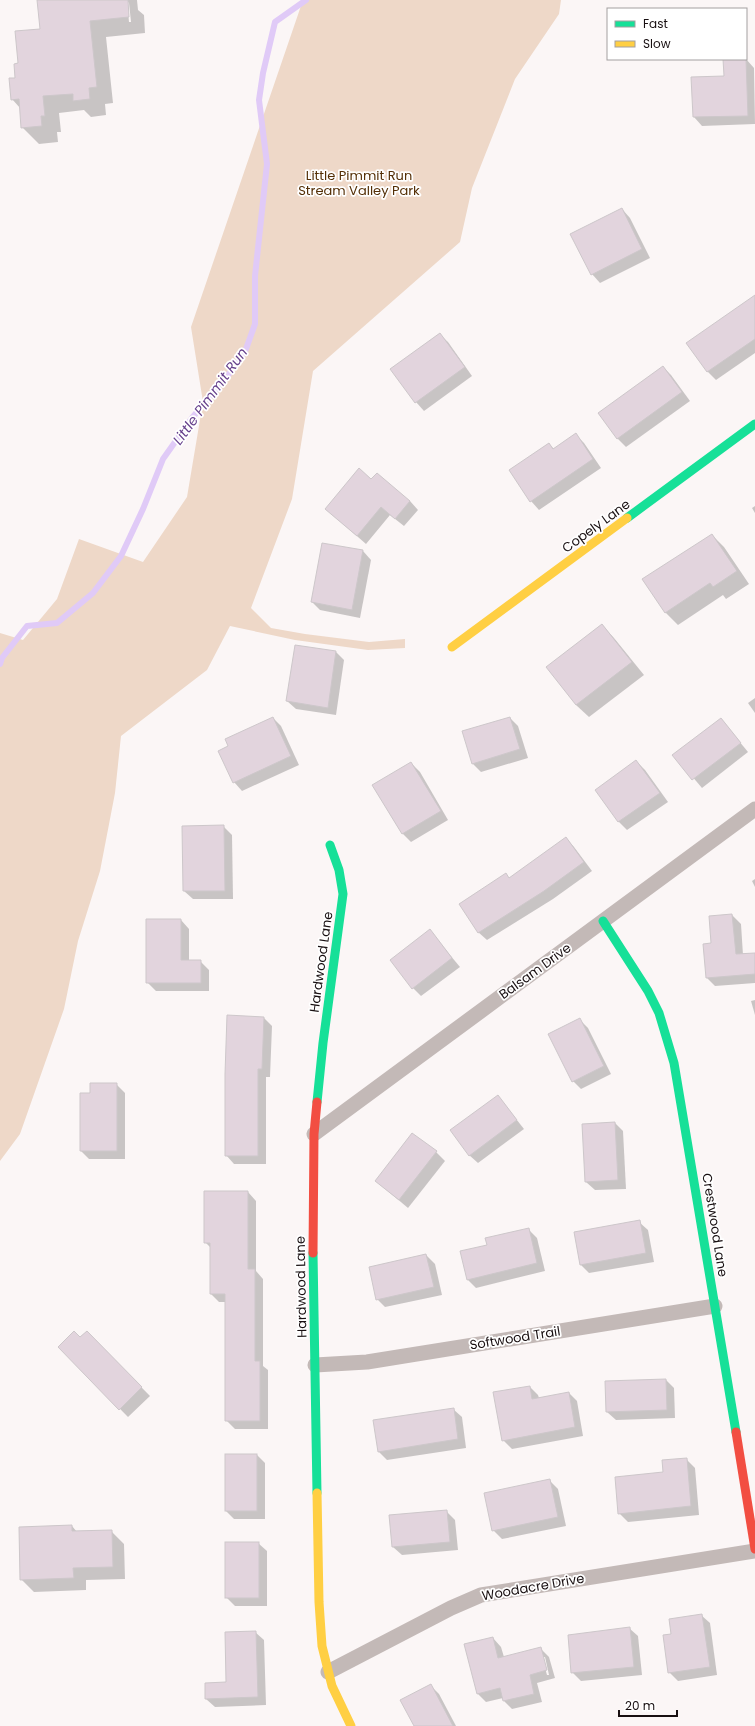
<svg xmlns="http://www.w3.org/2000/svg" width="755" height="1726" font-family="Poppins,sans-serif">
<style>
.green{fill:#eed8c8}
.shadow{fill:#0003;fill-rule:evenodd}
.lines{fill:none;stroke-linecap:round;stroke-linejoin:round}
.stream{stroke:#e0caf7;stroke-width:6}
.building{fill:#e2d4dd;stroke:#cdc7ca}
.street{stroke:#c3b9b7;stroke-width:15}
.fast{stroke:#16e098;stroke-width:9}
.slow{stroke:#ffcf43;stroke-width:9}
.jam{stroke:#f24e42;stroke-width:9}
.labels{text-anchor:middle;dominant-baseline:central;stroke-width:3.5;stroke-linejoin:round;paint-order:stroke}
.park-label{font-size:13px;fill:#542f06;stroke:#fff}
.street-label{font-size:13px;fill:#180f11;stroke:#fff}
.water-label{font-size:14px;font-style:italic;fill:#66408c;stroke:#fff}
</style>
<rect width="100%" height="100%" fill="#fbf6f6"/>
<path class="green" d="M303,0H561L559,14L515,79L472,188L460,242L313,371L292,499L251,608L271,628L305,634L369,642L405,639V648L368,650L295,640L230,626L207,670L121,736L115,793L100,871L78,941L64,1009L20,1134L0,1161V633L23,640L57,599L79,539L143,562L187,497L203,402L191,327Z"/>
<g class="shadow">
<path d="M38,0H137L138,10L144,15L145,33L106,37L113,103L105,104L106,115L91,117L84,110L59,113L61,132H57L58,142L39,144L22,127L20,108L12,99L19,64L41,30ZM127,1L129,3L131,22H129Z"/>
<path d="M746,59L754,68L755,124L702,126L694,117L692,78L725,77Z"/>
<path d="M622,209L630,218L650,258L600,283L592,274Z"/>
<path d="M755,297V353L716,380L708,372L688,344Z"/>
<path d="M439,334L448,342L472,376L424,411L416,402L392,369Z"/>
<path d="M663,367L671,375L690,401L626,447L618,439L600,413Z"/>
<path d="M576,435L584,443L601,468L539,510L531,501L510,471L549,444L554,449Z"/>
<path d="M372,480L410,501L418,510L404,526L390,515L366,544L326,509Z"/>
<path d="M755,506V513L752,508Z"/>
<path d="M712,535L724,547L749,584L726,599L723,595L678,625L665,612Z"/>
<path d="M323,544L363,551L371,560L360,618L320,610L312,602Z"/>
<path d="M602,625L614,638L644,675L589,717L576,705Z"/>
<path d="M296,646L336,652L344,660L336,715L296,709L287,701Z"/>
<path d="M755,698V713L748,703Z"/>
<path d="M273,718L281,726L299,765L242,791L234,782L229,746Z"/>
<path d="M510,718L518,726L528,758L481,772L472,763Z"/>
<path d="M721,719L748,752L702,788L674,755Z"/>
<path d="M636,761L645,770L668,802L627,830L619,822L596,790Z"/>
<path d="M411,763L420,772L448,820L411,842L403,834L374,786Z"/>
<path d="M223,826L232,835L233,899H193L184,891Z"/>
<path d="M566,838L574,847L592,871L553,899L487,940L478,932L510,879Z"/>
<path d="M755,879V887L752,881Z"/>
<path d="M732,915L741,924L743,955L755,954V983L715,986L707,978L712,944L710,917Z"/>
<path d="M181,920L189,929V961H200L209,970V991H156L147,982Z"/>
<path d="M430,931L460,967L421,996L413,988Z"/>
<path d="M755,1000V1015L751,1001Z"/>
<path d="M264,1018L272,1026L270,1077H266V1164H234L226,1155Z"/>
<path d="M580,1020L588,1028L611,1074L581,1089L573,1081Z"/>
<path d="M116,1084L125,1093V1159H89L81,1151L91,1094Z"/>
<path d="M498,1096L524,1129L478,1163L469,1155Z"/>
<path d="M615,1123L623,1131L626,1189L595,1190L586,1182Z"/>
<path d="M412,1134L436,1152L445,1161L408,1208L376,1181Z"/>
<path d="M248,1192L256,1201V1271L263,1279V1366L268,1370V1429H235L226,1420V1302H219L211,1294V1248L205,1242Z"/>
<path d="M639,1222L648,1230L654,1262L589,1273L581,1265Z"/>
<path d="M528,1229L537,1238L545,1271L476,1288L467,1279L488,1245Z"/>
<path d="M426,1255L435,1264L442,1295L385,1307L377,1299Z"/>
<path d="M87,1332L150,1396L128,1417L59,1347L80,1338Z"/>
<path d="M666,1380L674,1388L675,1418L616,1420L607,1412Z"/>
<path d="M530,1387L538,1395L539,1398L569,1393L577,1401L583,1436L512,1449L503,1440Z"/>
<path d="M453,1409L462,1417L466,1448L387,1460L378,1451Z"/>
<path d="M257,1455L265,1463V1519H234L226,1511Z"/>
<path d="M686,1459L695,1468L699,1515L628,1522L619,1513Z"/>
<path d="M549,1480L558,1489L566,1526L502,1539L493,1530Z"/>
<path d="M446,1511L455,1520L458,1550L402,1555L393,1547Z"/>
<path d="M72,1526L77,1532L111,1531L124,1544L125,1579L86,1580V1590L34,1592L21,1579Z"/>
<path d="M258,1543L267,1551V1606H235L226,1597Z"/>
<path d="M701,1615L710,1623L717,1675L678,1681L669,1672L673,1634Z"/>
<path d="M629,1628L638,1636L642,1675L581,1681L572,1672Z"/>
<path d="M255,1632L264,1640L266,1705L215,1707L206,1699L227,1683Z"/>
<path d="M493,1638L501,1647L504,1657L541,1649L549,1657L555,1678L537,1683L542,1702L512,1709L504,1701L503,1698L486,1702L477,1693ZM542,1657H545L549,1675H547Z"/>
<path d="M431,1686L439,1694L456,1726H415Z"/>
</g>
<g class="lines">
<path class="stream" d="M0,664L2,658L27,626L57,623L93,593L121,556L143,509L163,459L192,418L233,369L246,349L255,324V276L267,164L259,100L263,73L275,22L306,0"/>
</g>
<g class="building">
<path d="M37,0H128L129,17L90,21L97,87L89,88L90,99L73,101V94L43,96L45,116H41L42,126L21,128L19,99L11,100L9,78H15L14,64L18,63L15,31L40,29Z"/>
<path d="M723,59H746L748,116L693,117L691,77L724,76Z"/>
<path d="M622,208L642,249L591,275L570,234Z"/>
<path d="M755,295V339L707,372L686,343Z"/>
<path d="M440,333L465,367L415,403L390,369Z"/>
<path d="M663,366L682,392L617,439L598,413Z"/>
<path d="M576,433L593,459L530,502L509,470L549,443L553,449Z"/>
<path d="M359,468L371,479L377,473L410,501L395,519L381,507L357,536L325,509Z"/>
<path d="M712,534L737,571L713,587L710,583L665,613L642,579Z"/>
<path d="M322,543L363,550L352,610L311,602Z"/>
<path d="M602,624L632,662L576,705L546,667Z"/>
<path d="M295,645L336,651L328,708L286,701Z"/>
<path d="M273,717L291,756L233,783L218,751L228,746L225,739Z"/>
<path d="M510,717L520,749L472,764L462,731Z"/>
<path d="M721,718L741,743L692,780L672,755Z"/>
<path d="M636,760L660,793L618,822L595,790Z"/>
<path d="M411,762L441,811L402,834L372,785Z"/>
<path d="M224,825L225,891H183L182,826Z"/>
<path d="M566,837L584,862L544,891L478,933L459,904L506,873L509,878Z"/>
<path d="M732,914L736,954L755,953V974L706,978L703,944L711,943L709,916Z"/>
<path d="M146,919H181V960H201V983H146Z"/>
<path d="M430,929L452,958L412,989L390,960Z"/>
<path d="M227,1015L264,1017L262,1069H258V1156H225V1074Z"/>
<path d="M580,1018L604,1066L572,1082L548,1034Z"/>
<path d="M90,1083H117V1151H80V1093H90Z"/>
<path d="M498,1095L517,1120L469,1156L450,1130Z"/>
<path d="M615,1122L618,1180L585,1182L582,1124Z"/>
<path d="M412,1133L437,1151L399,1200L375,1181Z"/>
<path d="M204,1191H248V1269H255V1361H260V1421H225V1294H210V1243H204Z"/>
<path d="M640,1220L646,1253L580,1265L574,1232Z"/>
<path d="M529,1228L537,1263L467,1280L460,1251L487,1245L485,1238Z"/>
<path d="M426,1254L434,1287L376,1300L369,1267Z"/>
<path d="M74,1331L80,1337L87,1331L142,1387L119,1410L58,1347Z"/>
<path d="M666,1379L667,1410L606,1412L605,1381Z"/>
<path d="M530,1386L532,1399L569,1392L575,1427L502,1441L493,1392Z"/>
<path d="M454,1408L458,1439L378,1452L373,1420Z"/>
<rect x="225" y="1454" width="32" height="57"/>
<path d="M687,1458L691,1506L618,1514L615,1477L663,1472L662,1460Z"/>
<path d="M550,1479L558,1517L492,1531L484,1493Z"/>
<path d="M447,1510L450,1542L392,1547L389,1515Z"/>
<path d="M72,1525V1531L112,1530L113,1567L73,1568L74,1578L20,1580L19,1527Z"/>
<rect x="225" y="1542" width="34" height="56"/>
<path d="M702,1614L710,1667L668,1673L663,1635L671,1634L669,1619Z"/>
<path d="M630,1627L634,1667L571,1673L568,1635Z"/>
<path d="M256,1631L258,1697L205,1699V1683L226,1682L225,1632Z"/>
<path d="M493,1637L498,1658L541,1647L547,1670L530,1675L534,1694L503,1701L500,1688L477,1694L464,1644Z"/>
<path d="M431,1684L453,1726H414L400,1700Z"/>
</g>
<g class="lines">
<g class="street">
<path d="M314,1134L755,809"/>
<path d="M315,1365L367,1362L715,1306"/>
<path d="M328,1672L451,1608L481,1595L755,1551"/>
</g>
<g class="fast">
<path d="M627,518L755,424"/>
<path d="M603,921L648,991L659,1013L674,1063L736,1432"/>
<path d="M317,1102L323,1043L343,894L339,870L330,845"/>
<path d="M313,1253L317,1493"/>
</g>
<g class="slow">
<path d="M452,647L627,518"/>
<path d="M317,1493L319,1602L322,1646L332,1686L351,1726"/>
</g>
<g class="jam">
<path d="M313,1253L314,1134L317,1102"/>
<path d="M736,1432L755,1549"/>
</g>
</g>
<g class="labels">
<g class="park-label">
<text x="359" y="175">Little Pimmit Run<tspan x="359" dy="15">Stream Valley Park</tspan></text>
</g>
<g class="street-label">
<text transform="translate(596 526) rotate(-36)">Copely Lane</text>
<text transform="translate(321 962) rotate(-82)">Hardwood Lane</text>
<text transform="translate(535 971) rotate(-36)">Balsam Drive</text>
<text transform="translate(715 1225) rotate(81)">Crestwood Lane</text>
<text transform="translate(301 1287) rotate(-91)">Hardwood Lane</text>
<text transform="translate(515 1338) rotate(-9)">Softwood Trail</text>
<text transform="translate(533 1587) rotate(-10)">Woodacre Drive</text>
</g>
<g class="water-label">
<text transform="translate(210 396) rotate(-54)">Little Pimmit Run</text>
</g>
</g>
<rect x="607" y="8" width="140" height="52" fill="#ffffff" stroke="#a39fa0"/>
<rect x="615" y="21" width="20" height="6" fill="#16e098" stroke="#a39fa0"/>
<text x="643" y="28" font-size="12" fill="#180f11">Fast</text>
<rect x="615" y="41" width="20" height="6" fill="#ffcf43" stroke="#a39fa0"/>
<text x="643" y="48" font-size="12" fill="#180f11">Slow</text>
<path d="M619 1710v6h58v-6" fill="none" stroke="#180f11" stroke-width="2"/>
<text x="625" y="1710" font-size="12" fill="#180f11" stroke="#ffffff" stroke-width="3" paint-order="stroke">20 m</text>
</svg>
